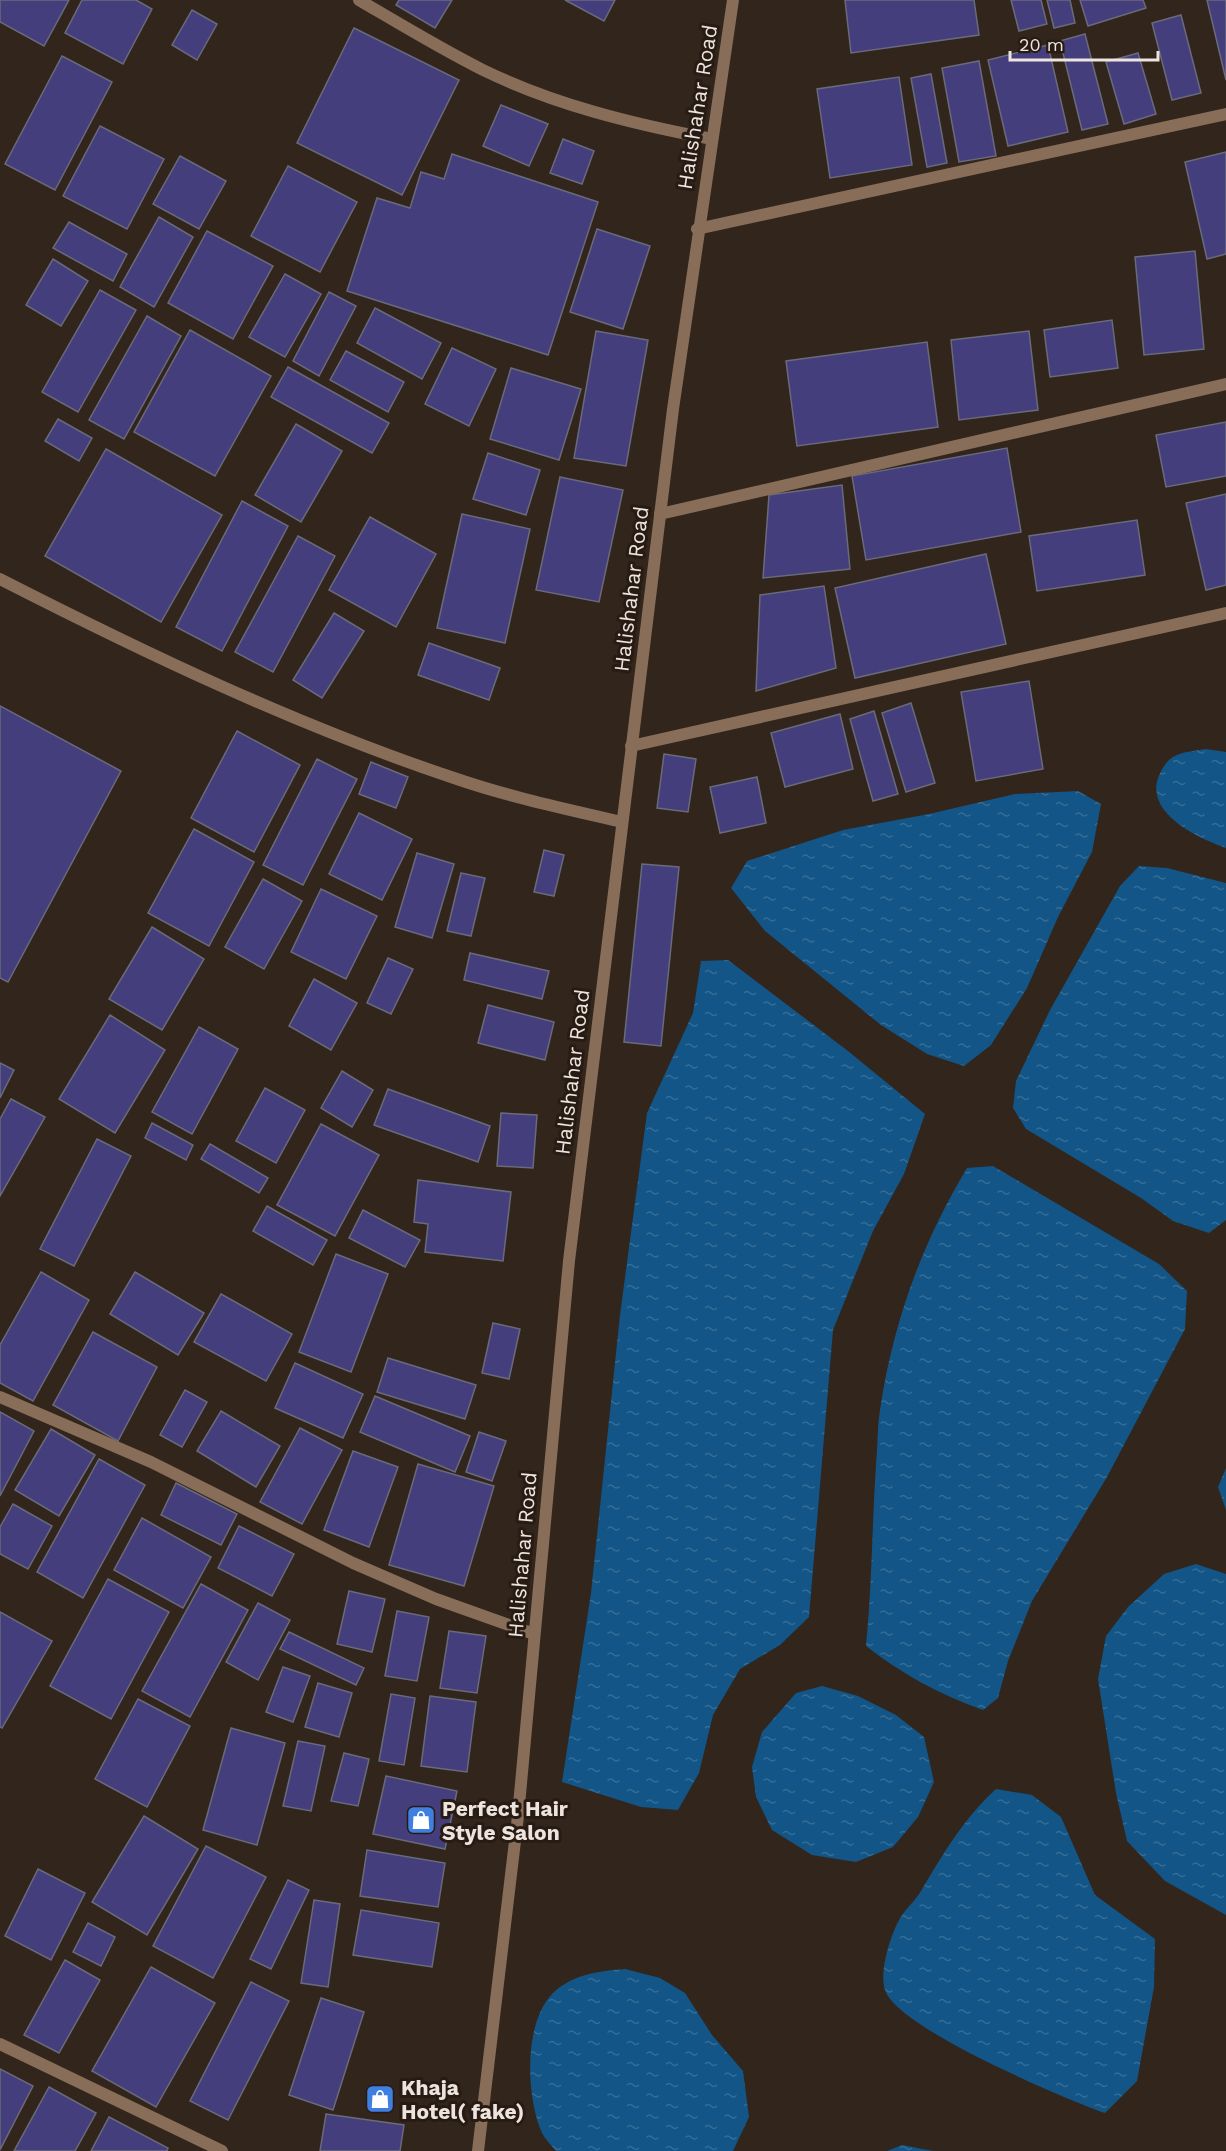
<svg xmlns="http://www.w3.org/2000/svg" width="1226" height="2151" font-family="'Work Sans',sans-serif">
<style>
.water{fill:url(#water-ripples)}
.building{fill:#443e7d;stroke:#6a6a7a;stroke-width:1.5}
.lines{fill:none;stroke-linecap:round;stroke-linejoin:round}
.minor{stroke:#886d58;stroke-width:12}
.tertiary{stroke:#886d58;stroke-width:12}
.labels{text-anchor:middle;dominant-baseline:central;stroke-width:6;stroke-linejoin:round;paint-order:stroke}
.street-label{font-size:21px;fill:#ede4de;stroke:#271b13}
.poi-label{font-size:21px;font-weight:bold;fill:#ede4de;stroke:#271b13;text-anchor:start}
</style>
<defs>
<pattern id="water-ripples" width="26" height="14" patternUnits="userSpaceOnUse" patternTransform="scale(1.5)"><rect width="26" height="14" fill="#125586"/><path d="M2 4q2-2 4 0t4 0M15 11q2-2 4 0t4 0" fill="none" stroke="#356d97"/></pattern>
</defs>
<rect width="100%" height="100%" fill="#31251c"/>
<g class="water">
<path d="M1206,749L1226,752V848C1198,838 1146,814 1158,778C1168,752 1181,753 1206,749Z"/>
<path d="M1078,791L1101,804L1092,852L1058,917L1027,988L991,1045L964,1066L927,1054L881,1025L765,931L731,888L747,861L843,830L929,814L1015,794Z"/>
<path d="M1139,866L1167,868L1226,883V1220L1209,1233L1173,1221L1141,1198L1026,1129L1013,1108L1016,1081L1050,1010L1120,886Z"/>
<path d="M728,960L848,1051L925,1114L904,1174L873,1231L833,1330L809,1617L780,1645L740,1669L713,1715L699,1773L678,1810L641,1807L562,1782L591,1593L620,1315L647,1113L693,1013L701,961Z"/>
<path d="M993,1166L1159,1264L1187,1291L1185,1329L1107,1477L1032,1601L1008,1661L998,1698L983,1710C940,1695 902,1674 866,1646C872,1586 872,1525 876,1464C878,1446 877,1428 880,1410C893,1322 922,1243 967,1168Z"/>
<path d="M1226,1468V1510L1218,1487Z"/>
<path d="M1196,1564L1226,1574V1915L1165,1881L1127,1841L1116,1793L1098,1679L1106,1636L1128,1607L1164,1574Z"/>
<path d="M822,1686L858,1696L896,1715L924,1737L934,1782L918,1817L893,1847L856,1862L812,1855L772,1830L756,1797L752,1767L762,1732L796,1693Z"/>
<path d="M996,1789L1032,1795L1061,1817L1095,1895L1155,1939L1154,1987L1137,2081L1105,2113C1065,2099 897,2028 885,1990C879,1972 890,1937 899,1920C905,1909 915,1901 921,1891C943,1854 964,1818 996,1789Z"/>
<path d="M625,1969L660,1978L685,1993L712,2035L743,2071L749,2117L733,2151H556C551,2145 545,2139 542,2133C526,2097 523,2023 553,1993C573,1974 599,1971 625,1969Z"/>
<path d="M902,2145L933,2151H887Z"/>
</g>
<g class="building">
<path d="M0,0H69L44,46L0,22Z"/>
<path d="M82,0H136L152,9L123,64L65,33Z"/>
<path d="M399,0H452L435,28L396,5Z"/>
<path d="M565,0H615L604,21Z"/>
<path d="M845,0H974L979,35L851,53Z"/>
<path d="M1011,0H1041L1047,24L1019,31Z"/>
<path d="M1047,0H1070L1075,23L1054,28Z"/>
<path d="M1080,0H1143L1146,8L1088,26Z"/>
<path d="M1207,0H1226V80Z"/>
<path d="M192,10L217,24L197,60L172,45Z"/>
<path d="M1181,15L1201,93L1172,100L1152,23Z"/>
<path d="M354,28L459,80L402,195L297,143Z"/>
<path d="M1085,34L1108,124L1082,130L1060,41Z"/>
<path d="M1048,45L1068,132L1008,146L988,60Z"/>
<path d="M1138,53L1156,114L1124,124L1106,62Z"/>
<path d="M62,56L112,82L55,190L5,164Z"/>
<path d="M979,61L996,156L959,162L942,68Z"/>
<path d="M931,74L947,163L927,167L911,78Z"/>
<path d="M899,77L912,165L830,178L817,89Z"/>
<path d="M501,105L548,124L529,166L483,146Z"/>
<path d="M100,126L164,159L127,229L63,196Z"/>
<path d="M563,139L594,151L582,184L550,173Z"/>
<path d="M1226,152V254L1207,259L1185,162Z"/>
<path d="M452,154L598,202L548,355L347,291L377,198L410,208L421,172L444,179Z"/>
<path d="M180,156L226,181L199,229L153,204Z"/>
<path d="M288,166L357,202L320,272L251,236Z"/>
<path d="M159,217L193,237L154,307L120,287Z"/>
<path d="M69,222L127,254L113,281L53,248Z"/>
<path d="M597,229L650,246L623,329L570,312Z"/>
<path d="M207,231L273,266L233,339L168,303Z"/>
<path d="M1195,251L1204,349L1144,355L1135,257Z"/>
<path d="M53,259L88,281L61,326L26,305Z"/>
<path d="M285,274L321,294L285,357L249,337Z"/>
<path d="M100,290L136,310L78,412L42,392Z"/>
<path d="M329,292L356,306L319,376L293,361Z"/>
<path d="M375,308L441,343L422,379L357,343Z"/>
<path d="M147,316L181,336L124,439L89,420Z"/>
<path d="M1112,320L1118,368L1050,377L1044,330Z"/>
<path d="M190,330L271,376L215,476L134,432Z"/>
<path d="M596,331L648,340L626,466L574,458Z"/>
<path d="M1029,331L1038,410L959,420L951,340Z"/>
<path d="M927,342L938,427L797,446L786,361Z"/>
<path d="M452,348L496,369L469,426L425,404Z"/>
<path d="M346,351L404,382L388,412L330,380Z"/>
<path d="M288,367L389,423L372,453L271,397Z"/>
<path d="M511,368L581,389L559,460L490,439Z"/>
<path d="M58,419L92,438L79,461L45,441Z"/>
<path d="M1226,422V476L1166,487L1156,435Z"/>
<path d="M296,424L342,451L301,522L255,495Z"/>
<path d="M1007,448L1021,532L866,560L852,476Z"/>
<path d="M106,449L222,515L161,622L45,556Z"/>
<path d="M488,453L540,470L526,515L473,499Z"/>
<path d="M560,477L623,490L599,602L536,590Z"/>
<path d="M842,485L850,569L763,578L769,495Z"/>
<path d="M1226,494V585L1206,590L1186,503Z"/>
<path d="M242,501L288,526L222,651L176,627Z"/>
<path d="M462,514L530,529L505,643L437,628Z"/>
<path d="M370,517L436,554L396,627L329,590Z"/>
<path d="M1137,520L1145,575L1037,591L1029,536Z"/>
<path d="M298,536L335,556L273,672L235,652Z"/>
<path d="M986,554L1006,644L855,678L835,588Z"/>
<path d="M824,586L836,668L756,691L760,595Z"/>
<path d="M334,613L364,631L322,698L293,680Z"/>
<path d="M429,643L500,668L489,700L418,675Z"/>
<path d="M1029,681L1043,769L976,781L961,692Z"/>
<path d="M911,703L935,783L906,792L882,713Z"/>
<path d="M0,706L121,771L8,982L0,978Z"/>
<path d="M874,711L898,794L873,801L850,719Z"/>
<path d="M840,714L853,769L785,787L771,733Z"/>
<path d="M237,731L300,765L254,852L191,818Z"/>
<path d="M664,754L696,759L688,812L657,808Z"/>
<path d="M317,759L357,779L303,885L263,865Z"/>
<path d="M371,762L408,777L396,808L359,794Z"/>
<path d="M757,777L766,823L720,833L710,787Z"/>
<path d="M359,813L412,839L382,900L329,874Z"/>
<path d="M194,829L254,862L209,946L148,913Z"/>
<path d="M544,850L564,855L554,896L534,892Z"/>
<path d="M417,853L454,864L432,938L395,927Z"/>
<path d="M642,864L679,867L661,1046L624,1042Z"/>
<path d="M461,873L485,878L471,936L447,931Z"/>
<path d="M263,879L302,901L264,969L225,947Z"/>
<path d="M321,889L377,916L346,979L291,952Z"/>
<path d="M152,927L204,959L162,1030L109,999Z"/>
<path d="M470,953L549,971L542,999L464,980Z"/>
<path d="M388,958L413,969L391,1014L367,1003Z"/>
<path d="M314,979L357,1003L331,1050L289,1026Z"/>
<path d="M488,1005L554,1022L545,1060L478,1043Z"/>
<path d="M110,1015L165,1050L115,1133L59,1099Z"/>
<path d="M199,1027L238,1049L192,1134L152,1112Z"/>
<path d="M0,1063L14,1070L0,1098Z"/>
<path d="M342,1071L373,1090L352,1127L321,1108Z"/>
<path d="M265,1088L305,1110L276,1163L236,1141Z"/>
<path d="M388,1089L490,1126L478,1162L374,1125Z"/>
<path d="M11,1099L45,1117L0,1196V1119Z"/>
<path d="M501,1113L537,1115L533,1168L497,1166Z"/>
<path d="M152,1123L193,1145L186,1160L145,1138Z"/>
<path d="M321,1124L379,1155L335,1236L277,1205Z"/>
<path d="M97,1139L131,1156L74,1266L40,1249Z"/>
<path d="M210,1144L268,1178L259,1193L201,1159Z"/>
<path d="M418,1180L511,1192L503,1261L425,1252L428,1224L414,1222Z"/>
<path d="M267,1206L327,1240L313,1265L253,1231Z"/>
<path d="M363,1210L420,1240L405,1267L349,1238Z"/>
<path d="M336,1254L388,1274L351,1372L299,1352Z"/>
<path d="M41,1272L89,1300L33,1401L0,1383V1345Z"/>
<path d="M135,1272L204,1313L178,1355L110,1314Z"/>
<path d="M221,1294L292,1334L266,1381L194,1342Z"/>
<path d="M493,1323L520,1329L509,1379L482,1373Z"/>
<path d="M93,1332L157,1367L118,1441L53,1405Z"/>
<path d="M388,1358L476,1385L465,1419L377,1392Z"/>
<path d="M295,1363L363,1394L343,1438L275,1408Z"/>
<path d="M185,1390L207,1402L182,1447L160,1435Z"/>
<path d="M375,1396L470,1436L455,1472L360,1432Z"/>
<path d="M221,1411L280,1446L256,1487L197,1451Z"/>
<path d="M0,1412L34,1431L0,1496Z"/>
<path d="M300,1428L342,1450L302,1524L260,1502Z"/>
<path d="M51,1429L95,1455L59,1516L15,1490Z"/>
<path d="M479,1432L506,1441L492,1481L466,1472Z"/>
<path d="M353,1451L398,1467L369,1547L324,1530Z"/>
<path d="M99,1459L145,1485L83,1598L37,1572Z"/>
<path d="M418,1464L494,1486L464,1586L389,1565Z"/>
<path d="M176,1483L237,1514L221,1545L161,1515Z"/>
<path d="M13,1504L52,1526L28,1569L0,1554V1527Z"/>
<path d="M142,1518L211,1557L183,1608L114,1570Z"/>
<path d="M239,1526L294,1554L272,1596L218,1568Z"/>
<path d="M108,1579L169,1612L111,1719L50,1686Z"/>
<path d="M201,1584L248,1610L190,1717L142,1691Z"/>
<path d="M349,1591L385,1599L372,1652L337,1644Z"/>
<path d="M258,1603L290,1620L258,1680L226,1662Z"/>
<path d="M397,1611L429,1617L417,1681L385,1676Z"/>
<path d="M0,1612L52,1641L2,1728L0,1727Z"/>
<path d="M449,1631L486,1636L477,1693L440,1688Z"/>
<path d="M289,1632L364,1668L356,1685L280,1649Z"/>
<path d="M283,1667L310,1676L293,1722L266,1712Z"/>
<path d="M318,1683L352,1693L339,1737L305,1727Z"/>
<path d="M391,1694L415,1698L404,1765L379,1761Z"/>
<path d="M430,1696L476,1702L467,1772L421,1766Z"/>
<path d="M138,1699L190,1726L147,1807L95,1779Z"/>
<path d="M231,1728L285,1743L257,1845L203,1830Z"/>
<path d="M298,1741L325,1746L311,1811L283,1806Z"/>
<path d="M344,1753L369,1759L358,1806L331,1801Z"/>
<path d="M386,1776L457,1791L445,1849L373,1834Z"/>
<path d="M144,1816L198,1849L147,1935L92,1902Z"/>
<path d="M206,1846L266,1877L213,1978L153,1946Z"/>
<path d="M367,1850L445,1863L438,1907L360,1896Z"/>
<path d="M38,1869L85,1893L51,1960L5,1936Z"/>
<path d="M288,1880L309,1890L271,1969L250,1959Z"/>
<path d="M314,1900L340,1904L328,1987L301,1983Z"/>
<path d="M361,1910L439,1923L432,1967L353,1955Z"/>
<path d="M88,1923L115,1937L101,1966L73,1952Z"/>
<path d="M65,1960L100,1980L59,2053L24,2035Z"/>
<path d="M151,1967L215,2003L156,2107L92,2071Z"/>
<path d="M251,1982L289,2001L228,2120L190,2101Z"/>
<path d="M321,1998L364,2012L333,2110L289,2095Z"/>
<path d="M0,2069L33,2086L0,2150Z"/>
<path d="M49,2087L96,2113L75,2151H14Z"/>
<path d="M326,2114L404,2125L400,2151H320Z"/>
<path d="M109,2117L168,2148L167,2151H91Z"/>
</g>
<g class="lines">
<g class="minor">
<path d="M359,0C400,24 441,49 483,70C555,105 633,124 712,139"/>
<path d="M697,229L1226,114"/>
<path d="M660,514L1226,384"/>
<path d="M0,579C147,654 298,726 454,778C509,797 566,809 622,822"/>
<path d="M631,746L1226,613"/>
<path d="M0,1397L151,1462L353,1563L436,1599L534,1634"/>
<path d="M0,2044L222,2151"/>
</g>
<path class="tertiary" d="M478,2151L518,1816L569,1261L673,409L733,0"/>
</g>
<defs>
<g id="shop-square" transform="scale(1.5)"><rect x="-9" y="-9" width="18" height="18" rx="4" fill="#3f7fe0" stroke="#271b13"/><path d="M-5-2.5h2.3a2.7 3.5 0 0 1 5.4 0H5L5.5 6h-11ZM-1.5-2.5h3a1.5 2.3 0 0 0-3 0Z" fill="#fff"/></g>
</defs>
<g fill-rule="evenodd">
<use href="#shop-square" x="421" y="1820"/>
<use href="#shop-square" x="380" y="2099"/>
</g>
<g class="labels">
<g class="street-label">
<text transform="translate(697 107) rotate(-81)">Halishahar Road</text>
<text transform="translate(631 589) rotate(-83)">Halishahar Road</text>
<text transform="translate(572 1072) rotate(-83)">Halishahar Road</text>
<text transform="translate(522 1555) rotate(-85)">Halishahar Road</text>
</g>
<g class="poi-label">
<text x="442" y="1808">Perfect Hair<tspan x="442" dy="24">Style Salon</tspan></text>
<text x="401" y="2087">Khaja<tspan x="401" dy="24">Hotel( fake)</tspan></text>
</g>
</g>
<path d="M1010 51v9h148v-9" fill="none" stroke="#ede4de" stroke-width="3"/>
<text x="1019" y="51" font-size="18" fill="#ede4de" stroke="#271b13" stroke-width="4.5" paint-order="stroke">20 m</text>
</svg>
